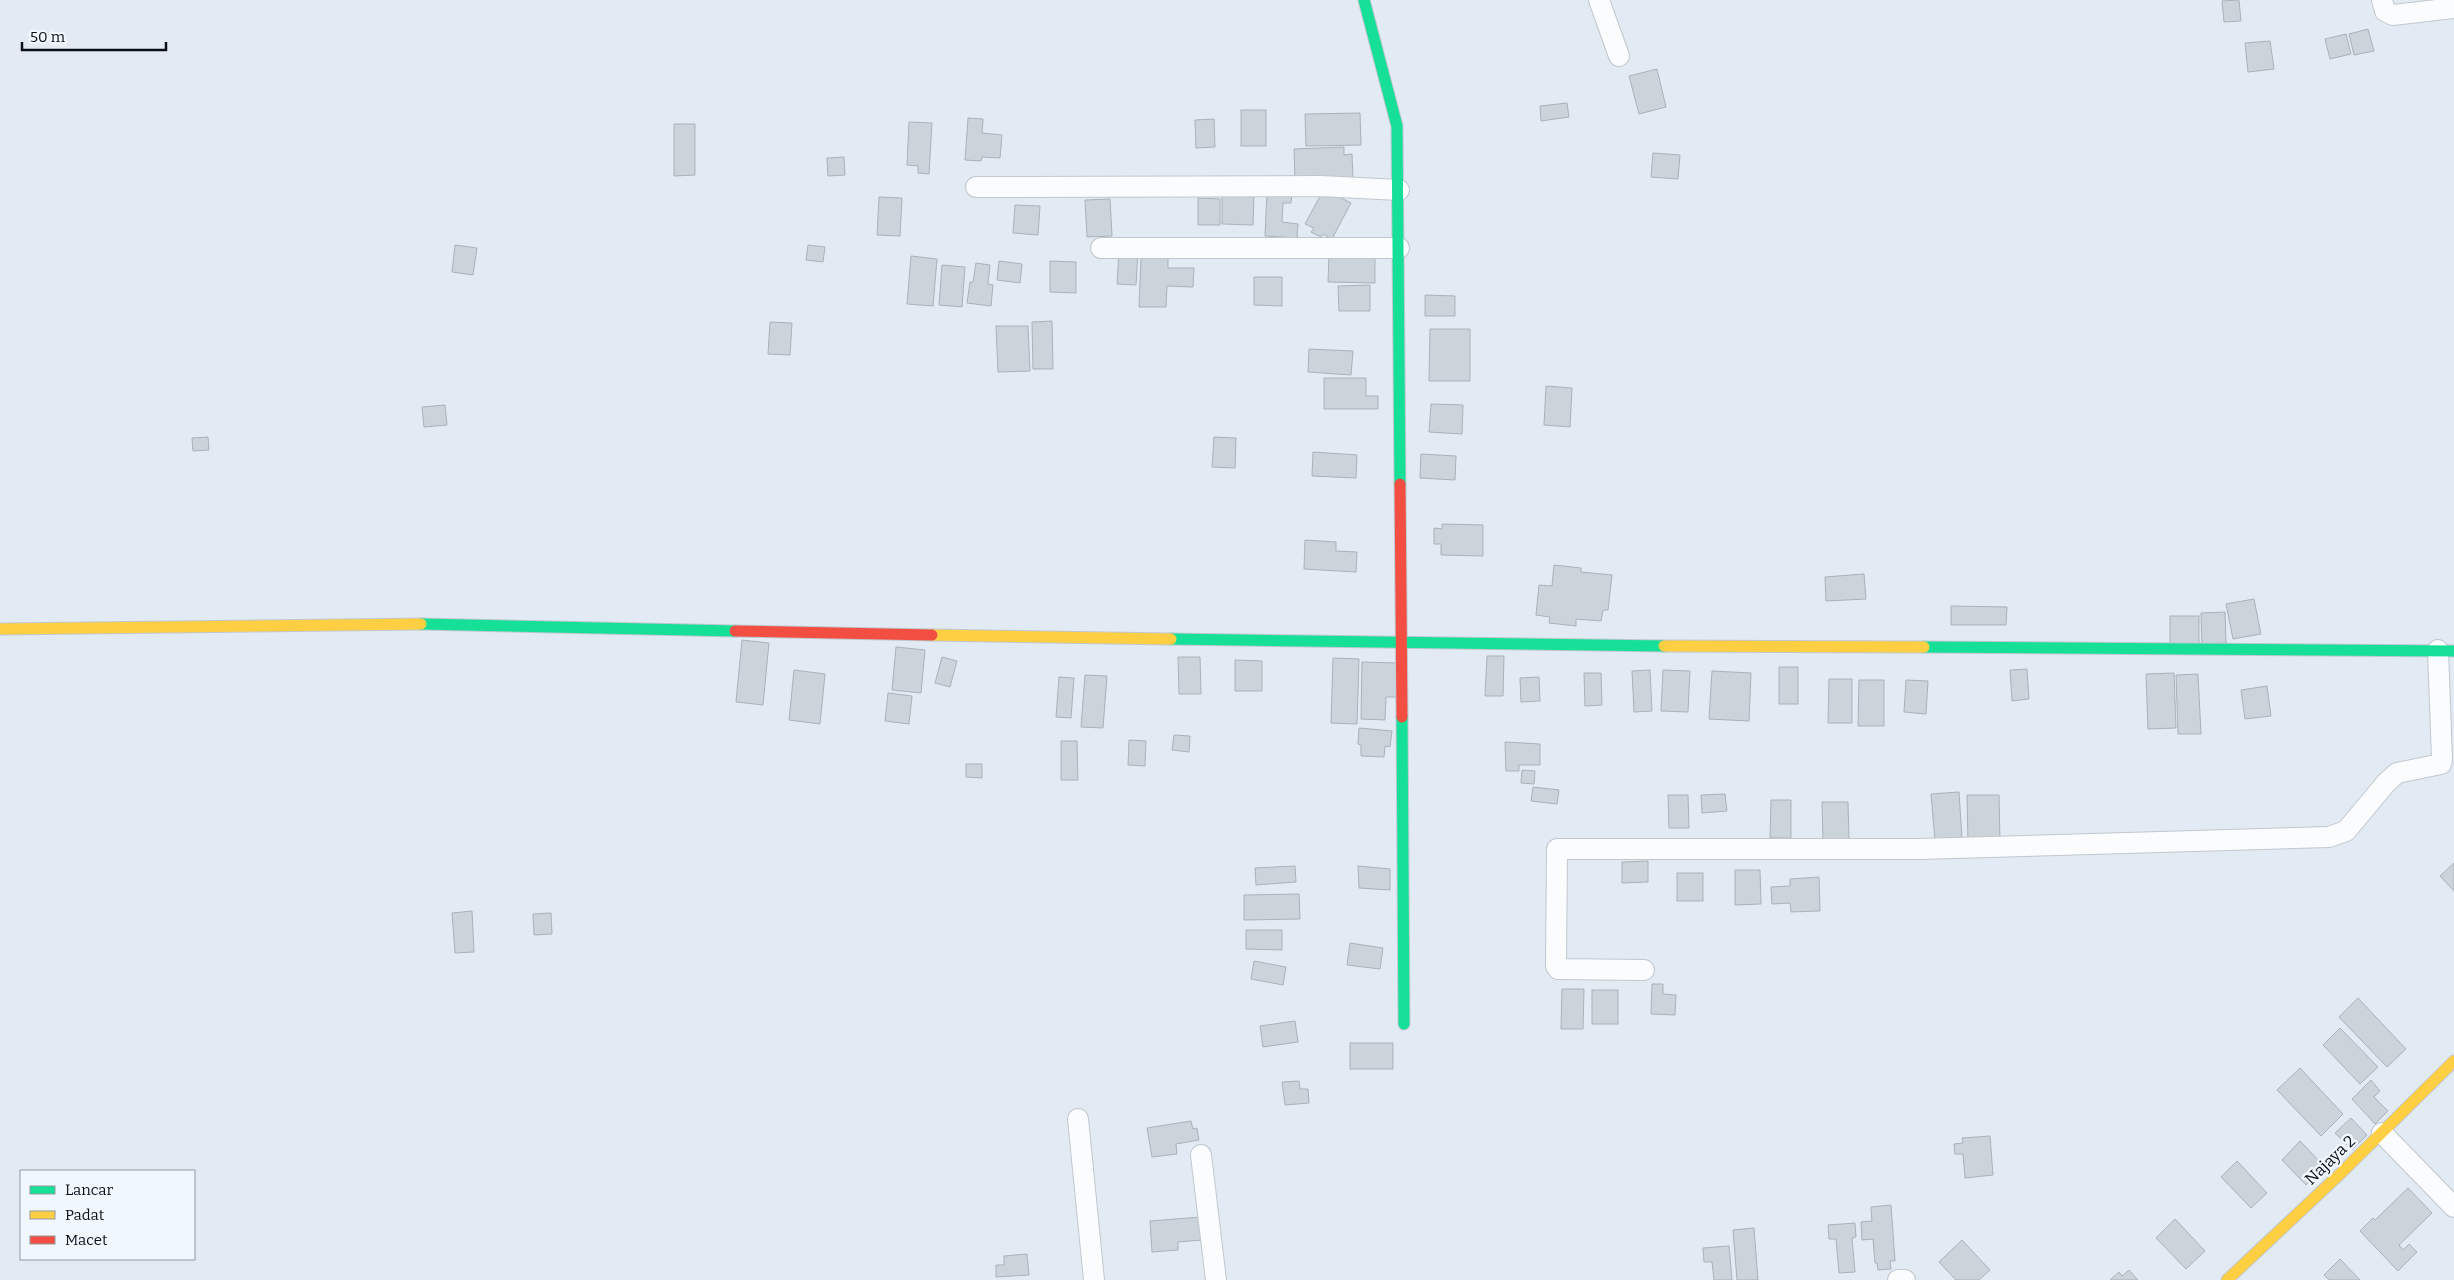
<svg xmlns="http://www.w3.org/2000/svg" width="2454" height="1280" font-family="Bitter,serif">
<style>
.building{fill:#cbd4da;stroke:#a9b2b8}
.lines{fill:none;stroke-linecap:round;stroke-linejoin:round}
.street-casing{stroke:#c0c7cf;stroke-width:22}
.fast-casing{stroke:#c0c7cf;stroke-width:13}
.slow-casing{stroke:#c0c7cf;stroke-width:13}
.jam-casing{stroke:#c0c7cf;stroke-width:13}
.street{stroke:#fbfcfd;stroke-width:20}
.fast{stroke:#16e098;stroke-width:11}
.slow{stroke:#ffcf43;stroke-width:11}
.jam{stroke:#f24e42;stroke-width:11}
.labels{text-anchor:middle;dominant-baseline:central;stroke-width:5;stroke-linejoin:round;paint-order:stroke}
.street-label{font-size:16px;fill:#080e14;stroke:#f0f7fe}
</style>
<rect width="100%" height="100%" fill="#e2ebf4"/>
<g class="building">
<path d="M2239,0L2241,21L2224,22L2222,1Z"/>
<path d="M2368,29L2374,51L2354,55L2349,34Z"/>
<path d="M2346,34L2351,54L2330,59L2325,39Z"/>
<path d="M2270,41L2274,69L2248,72L2245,43Z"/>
<path d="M1657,69L1666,107L1639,114L1629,76Z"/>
<path d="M1567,103L1569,117L1541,121L1540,106Z"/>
<rect x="1241" y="110" width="25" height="36"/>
<path d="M1360,113L1361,145L1306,146L1305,114Z"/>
<path d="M968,118L983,119L982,133L1002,135L1000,158L982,157L981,161L965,160Z"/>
<path d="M1214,119L1215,147L1196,148L1195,120Z"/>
<path d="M909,122L932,123L929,174L918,173V166L907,165Z"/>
<path d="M674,124H695V175L674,176Z"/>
<path d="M1344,147V155L1352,154L1353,179L1295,181L1294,149Z"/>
<path d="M1653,153L1680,155L1678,179L1651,177Z"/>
<path d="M844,157L845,175L828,176L827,158Z"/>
<path d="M1324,189L1351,203L1332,239L1323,234L1321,237L1311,232L1314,228L1305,224Z"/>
<path d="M1267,191L1292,193L1291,203H1283L1282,222L1298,224L1297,238L1265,236Z"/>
<path d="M1222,194L1254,195L1253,225L1222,224Z"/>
<path d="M879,197L902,198L900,236L877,235Z"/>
<path d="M1198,198L1220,199V225H1198Z"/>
<path d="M1110,199L1112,236L1087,237L1085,200Z"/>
<path d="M1015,205L1040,206L1038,235L1013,233Z"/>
<path d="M455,245L477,248L473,275L452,272Z"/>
<path d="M808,245L825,247L823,262L806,260Z"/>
<path d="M1119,251L1138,252L1136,285L1117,284Z"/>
<path d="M1329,254L1375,255V283L1328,282Z"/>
<path d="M911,256L937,259L933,306L907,304Z"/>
<path d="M1141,258H1168V268H1194L1193,287L1167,286L1166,307H1139Z"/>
<path d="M999,261L1022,264L1020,283L997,280Z"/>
<path d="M1050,261L1076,262V293L1050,292Z"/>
<path d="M976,263L990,265L988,284L993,285L991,306L967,303L970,282H973Z"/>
<path d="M942,265L965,267L962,307L939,305Z"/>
<path d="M1254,277H1282V306L1254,305Z"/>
<path d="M1370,285V311H1339L1338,286Z"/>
<path d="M1425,295L1455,296V316H1425Z"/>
<path d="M1052,321L1053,369H1033L1032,322Z"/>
<path d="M770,322L792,323L790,355L768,354Z"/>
<path d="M996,326H1028L1030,371L998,372Z"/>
<path d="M1430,329H1470V381H1429Z"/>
<path d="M1309,349L1353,351L1351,375L1308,372Z"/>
<path d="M1324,378H1366V396H1378V409H1324Z"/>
<path d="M1546,386L1572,388L1570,427L1544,425Z"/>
<path d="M1431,404L1463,405L1462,434L1429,432Z"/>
<path d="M445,405L447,425L424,427L422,407Z"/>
<path d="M208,437L209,450L193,451L192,438Z"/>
<path d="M1214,437L1236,438L1235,468L1212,467Z"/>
<path d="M1313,452L1357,455L1356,478L1312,476Z"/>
<path d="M1421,454L1456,456L1455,480L1420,478Z"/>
<path d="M1442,524L1483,525V556L1441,555V544H1434V528L1442,529Z"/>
<path d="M1305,540L1336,542V551L1357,552L1356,572L1304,569Z"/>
<path d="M1554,565L1581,568V572L1612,575L1608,610H1603L1601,621L1576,619V626L1549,623L1550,617L1536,615L1539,585L1552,586Z"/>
<path d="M1864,574L1866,599L1826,601L1825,577Z"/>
<path d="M2254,599L2261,634L2233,639L2226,604Z"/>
<path d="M1951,606L2007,607L2006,625H1951Z"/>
<path d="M2225,612L2226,643L2202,644L2201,613Z"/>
<rect x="2170" y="616" width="29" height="29"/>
<path d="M742,640L769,643L763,705L736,702Z"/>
<path d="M896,647L925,650L921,693L892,690Z"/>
<path d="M1487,656H1504L1503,696H1485Z"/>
<path d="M942,657L957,661L950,687L935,683Z"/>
<path d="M1178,657H1200L1201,694H1179Z"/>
<path d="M1333,658L1359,659L1357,724L1331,723Z"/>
<path d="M1235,660L1262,661V691H1235Z"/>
<path d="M1362,662L1398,663L1397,697H1386L1385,720L1361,719Z"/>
<rect x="1779" y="667" width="19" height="37"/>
<path d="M2027,669L2029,699L2012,701L2010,670Z"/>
<path d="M794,670L825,674L820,724L789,720Z"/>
<path d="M1650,670L1652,711L1634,712L1632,671Z"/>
<path d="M1663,670L1690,671L1688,712L1661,711Z"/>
<path d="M1712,671L1751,673L1749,721L1709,719Z"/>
<path d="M1584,673H1601L1602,705L1585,706Z"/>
<path d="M2174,673L2176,728L2148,729L2146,674Z"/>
<path d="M2198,674L2201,734H2178L2176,675Z"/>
<path d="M1085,675L1107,676L1103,728L1081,727Z"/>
<path d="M1059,677L1074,678L1071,718L1056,717Z"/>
<path d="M1539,677L1540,701L1521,702L1520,678Z"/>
<path d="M1829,679H1852V723H1828Z"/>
<path d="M1859,680H1884V726H1858Z"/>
<path d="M1906,680L1928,681L1926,714L1904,712Z"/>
<path d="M2267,686L2271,716L2245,719L2241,690Z"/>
<path d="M888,693L912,696L909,724L885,721Z"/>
<path d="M1359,728L1392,731L1390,747L1385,746L1384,757L1361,756V745L1358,744Z"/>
<path d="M1174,735L1190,736L1189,752L1172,750Z"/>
<path d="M1129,740L1146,741L1145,766L1128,765Z"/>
<path d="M1061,741H1077L1078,780H1061Z"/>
<path d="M1505,742L1540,744V765H1519V771H1506Z"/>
<path d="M966,764H982V778L966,777Z"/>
<path d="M1522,770L1535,771L1534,784L1521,783Z"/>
<path d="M1533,787L1559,790L1557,804L1531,801Z"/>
<path d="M1959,792L1962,839L1935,841L1931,794Z"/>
<path d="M1725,794L1727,811L1702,813L1701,795Z"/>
<path d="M1668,795H1688L1689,828H1669Z"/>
<path d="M1967,795H1999L2000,842L1968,843Z"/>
<path d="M1771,800H1791V838H1770Z"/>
<path d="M1822,802H1848L1849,841L1823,842Z"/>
<path d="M1648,861V882L1622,883V862Z"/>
<path d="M2454,863V891L2440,876Z"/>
<path d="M1295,866L1296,882L1256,885L1255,868Z"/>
<path d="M1358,866L1390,869V890L1359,888Z"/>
<path d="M1735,870H1760L1761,904L1735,905Z"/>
<rect x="1677" y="873" width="26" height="28"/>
<path d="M1819,877L1820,911L1791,912L1790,903L1772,904L1771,887L1790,886V879Z"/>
<path d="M1299,894L1300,919L1244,920V895Z"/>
<path d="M472,911L474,952L455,953L452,913Z"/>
<path d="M551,913L552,934L534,935L533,914Z"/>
<path d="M1246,930H1282V950L1246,949Z"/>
<path d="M1350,943L1383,948L1380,969L1347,965Z"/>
<path d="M1254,961L1286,967L1283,985L1251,979Z"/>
<path d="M1652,984H1663V994L1676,995L1675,1015L1651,1014Z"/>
<path d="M1562,989H1584L1583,1029H1561Z"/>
<rect x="1592" y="990" width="26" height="34"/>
<path d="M2358,998L2406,1049L2387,1067L2339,1017Z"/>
<path d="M1295,1021L1298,1042L1263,1047L1260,1026Z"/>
<path d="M2340,1028L2378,1067L2360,1084L2323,1045Z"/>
<rect x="1350" y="1043" width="43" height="26"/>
<path d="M2300,1068L2343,1114L2321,1136L2277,1090Z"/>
<path d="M2371,1080L2380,1091L2374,1097L2388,1111L2375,1124L2352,1099Z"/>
<path d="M1299,1081L1300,1089H1308L1309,1103L1285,1105L1282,1082Z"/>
<path d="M2351,1118L2367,1135L2352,1150L2335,1133Z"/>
<path d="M1191,1121L1193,1129L1197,1128L1199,1140L1176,1144L1177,1154L1152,1157L1147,1128Z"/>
<path d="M1990,1136L1993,1175L1965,1178L1963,1154H1955L1954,1144L1963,1143L1962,1138Z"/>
<path d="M2300,1141L2325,1167L2306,1185L2282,1160Z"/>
<path d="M2237,1161L2267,1193L2251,1208L2221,1177Z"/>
<path d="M2408,1188L2432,1213L2399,1245L2403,1250L2409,1244L2417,1252L2398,1271L2360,1231L2373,1218L2375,1220Z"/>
<path d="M1891,1205L1895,1261H1890L1891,1269L1878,1270L1877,1263H1875L1873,1239L1862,1240L1861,1222L1872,1221L1871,1207Z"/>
<path d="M1201,1217L1202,1240L1178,1242V1250L1152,1252L1150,1221Z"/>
<path d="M2175,1219L2205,1251L2186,1269L2156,1238Z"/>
<path d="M1855,1223L1856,1237L1852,1238L1855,1272L1839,1273L1836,1239H1829L1828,1225Z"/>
<path d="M1754,1228L1758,1280H1737L1733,1230Z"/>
<path d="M1962,1240L1990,1270L1979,1280H1956L1939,1262Z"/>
<path d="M1729,1246L1732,1280H1714L1712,1262H1704L1703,1248Z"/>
<path d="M1027,1254L1029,1275L996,1277V1265H1004V1256Z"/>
<path d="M2340,1259L2360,1280H2329L2324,1275Z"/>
<path d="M2129,1270L2138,1280H2110L2119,1272L2122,1276Z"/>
</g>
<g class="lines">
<g class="street-casing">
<g id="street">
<path d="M1599,0L1619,56"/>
<path d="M2382,0L2385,11L2393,15L2454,8"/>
<path d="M976,187L1320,186L1399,190"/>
<path d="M1101,248H1399"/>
<path d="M1644,970L1558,969L1556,966L1557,849H1919L2329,837L2346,831L2386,783L2397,773L2441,764L2442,759L2438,650"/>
<path d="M1078,1119L1094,1280"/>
<path d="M2382,1133L2454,1207"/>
<path d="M1201,1155L1216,1280"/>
<path d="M1898,1280H1905"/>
</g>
</g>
<g class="fast-casing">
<g id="fast">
<path d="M1364,0L1397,126L1400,484"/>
<path d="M421,624L735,631"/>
<path d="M1171,639L1664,646"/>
<path d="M1924,647L2454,651"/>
<path d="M1402,717L1404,1024"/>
</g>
</g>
<g class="slow-casing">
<g id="slow">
<path d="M0,629L421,624"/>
<path d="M932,635L1171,639"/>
<path d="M1664,646L1924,647"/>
<path d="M2227,1280L2341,1173L2454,1061"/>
</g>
</g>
<g class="jam-casing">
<g id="jam">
<path d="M1400,484L1402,717"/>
<path d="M735,631L932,635"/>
</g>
</g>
<use href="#street" class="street"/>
<use href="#fast" class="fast"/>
<use href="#slow" class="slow"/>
<use href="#jam" class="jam"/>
</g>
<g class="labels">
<g class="street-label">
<text transform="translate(2330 1160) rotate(-44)">Najaya 2</text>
</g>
</g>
<rect x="20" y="1170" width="175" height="90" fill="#f0f7fe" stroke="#939aa0"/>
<rect x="30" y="1186" width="25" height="8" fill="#16e098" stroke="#939aa0"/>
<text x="65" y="1195" font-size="15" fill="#080e14">Lancar</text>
<rect x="30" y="1211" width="25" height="8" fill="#ffcf43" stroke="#939aa0"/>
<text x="65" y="1220" font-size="15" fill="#080e14">Padat</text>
<rect x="30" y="1236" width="25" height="8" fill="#f24e42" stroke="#939aa0"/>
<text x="65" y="1245" font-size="15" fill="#080e14">Macet</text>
<path d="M22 42v8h144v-8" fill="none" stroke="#080e14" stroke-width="2.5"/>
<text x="30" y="42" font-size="15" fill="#080e14" stroke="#f0f7fe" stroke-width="4" paint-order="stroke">50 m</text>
</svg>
